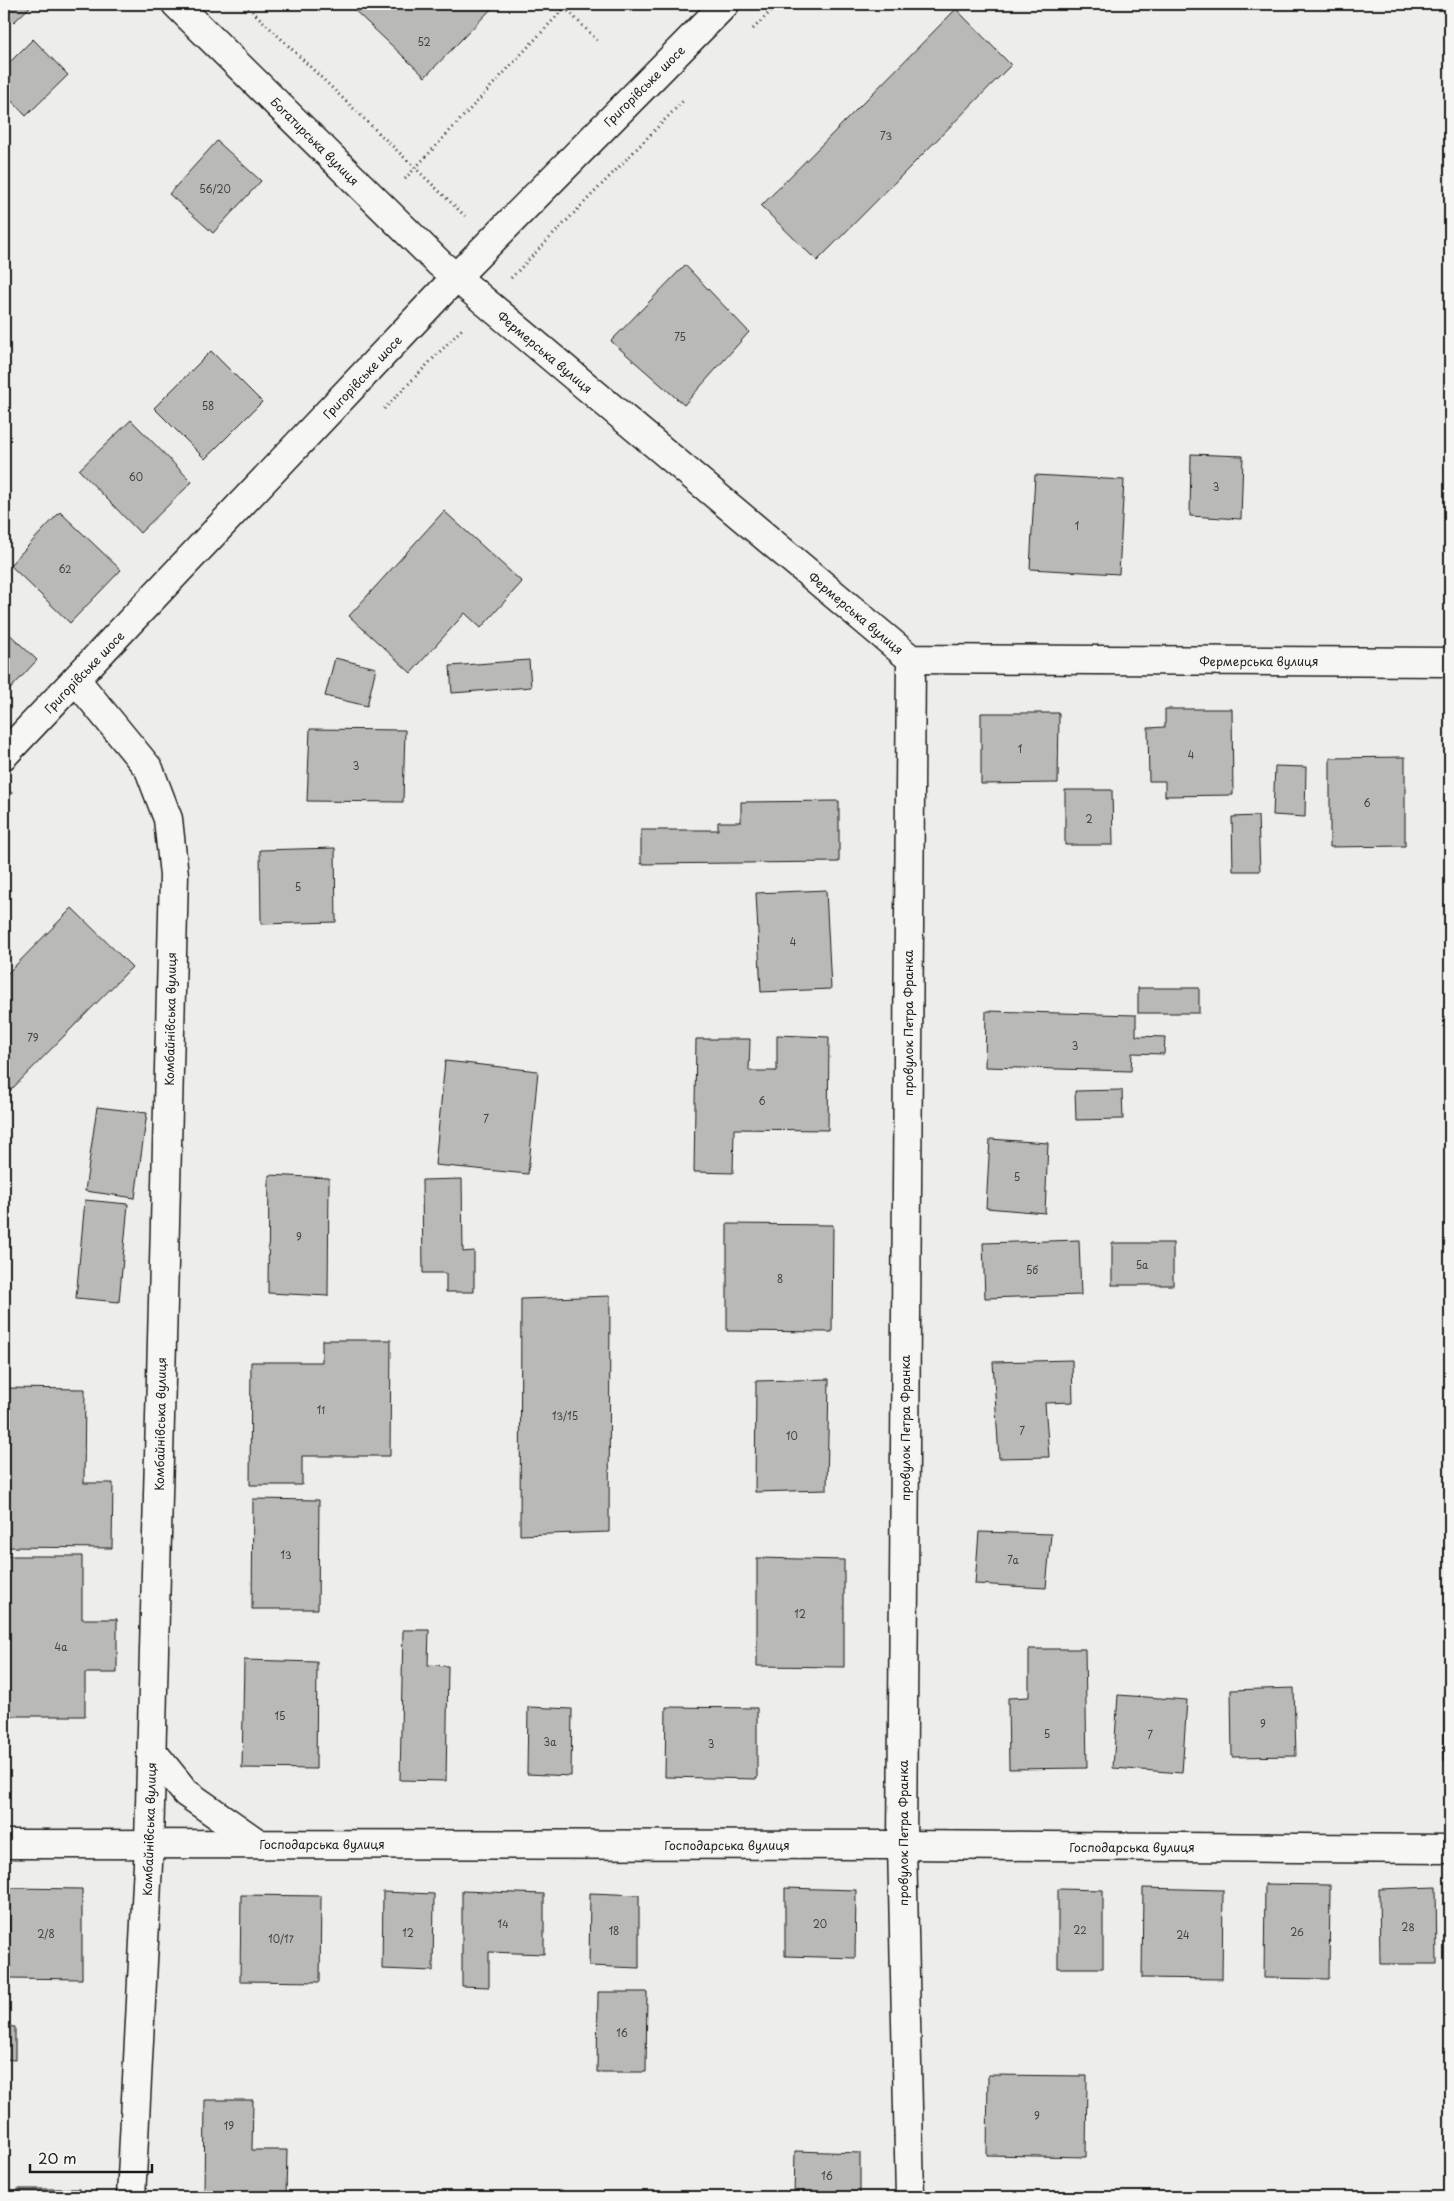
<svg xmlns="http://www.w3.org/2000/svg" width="1454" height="2201" font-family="'Playpen Sans',sans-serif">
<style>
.building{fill:#b9b9b6;stroke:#1c1c1c}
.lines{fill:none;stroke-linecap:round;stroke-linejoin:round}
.minor-casing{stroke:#1c1c1c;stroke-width:31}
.path{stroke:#1c1c1c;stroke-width:3;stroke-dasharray:1 4;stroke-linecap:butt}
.minor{stroke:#f6f6f2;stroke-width:28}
.labels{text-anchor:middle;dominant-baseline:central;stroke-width:4;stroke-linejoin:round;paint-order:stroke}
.number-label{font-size:10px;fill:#434342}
.street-label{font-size:12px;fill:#1c1c1c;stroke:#f6f6f2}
</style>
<rect width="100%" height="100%" fill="#edede9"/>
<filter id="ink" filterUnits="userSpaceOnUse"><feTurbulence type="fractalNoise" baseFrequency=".02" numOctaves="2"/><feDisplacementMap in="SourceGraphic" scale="10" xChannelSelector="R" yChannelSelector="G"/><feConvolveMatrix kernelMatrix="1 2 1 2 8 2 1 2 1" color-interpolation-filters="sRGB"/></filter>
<g filter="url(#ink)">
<g class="building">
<path d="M4,4H33L14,22L4,12Z"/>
<path d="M348,4H496L425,77Z"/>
<path d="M956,9L1011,65L817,261L761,206Z"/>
<path d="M33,39L68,75L26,116L4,93V68Z"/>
<path d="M217,141L261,181L213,233L169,194Z"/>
<path d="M685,265L749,332L684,405L611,341Z"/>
<path d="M211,351L262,402L205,459L154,408Z"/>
<path d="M131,420L192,482L140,533L79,470Z"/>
<path d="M1191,454L1243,456L1241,519L1190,516Z"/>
<path d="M1035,475L1124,480L1119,574L1030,569Z"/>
<path d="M444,511L522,582L481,628L465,613L411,673L349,616Z"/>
<path d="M60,512L121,570L70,623L10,565Z"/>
<path d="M4,629L37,660L4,696Z"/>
<path d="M335,658L376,668L367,706L325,696Z"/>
<path d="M529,660L531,687L452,693L450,666Z"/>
<path d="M1165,709H1232L1233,795L1165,796V781H1149L1148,728L1165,727Z"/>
<path d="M981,713H1059L1058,783L981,784Z"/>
<path d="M310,729L405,730L403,802L307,801Z"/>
<path d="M1405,757V846L1330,847V758Z"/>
<path d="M1275,766L1306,767L1305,817L1273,815Z"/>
<path d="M1065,790H1112L1113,845H1065Z"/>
<path d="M839,801V862L641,864V830H718V822H741V802Z"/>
<path d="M1258,816L1260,871H1233L1232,817Z"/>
<path d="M335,848L336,922L261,924L260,850Z"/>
<path d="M826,890L831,989L761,992L756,893Z"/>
<path d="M72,908L132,967L4,1097V977Z"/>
<rect x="1138" y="988" width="61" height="25"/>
<path d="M986,1011L1136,1015V1036L1165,1037L1164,1054L1132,1053L1131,1071L985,1067Z"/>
<path d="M777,1035L829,1037L828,1130L734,1129L733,1173L694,1172L696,1039H750L749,1071H777Z"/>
<path d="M445,1061L538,1071L528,1174L435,1165Z"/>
<path d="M1122,1090L1123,1119L1076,1120L1075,1091Z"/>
<path d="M97,1107L147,1113L135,1198L85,1191Z"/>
<path d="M990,1139L1048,1143L1045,1213L986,1208Z"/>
<path d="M269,1175L329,1178L328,1296L268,1293Z"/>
<path d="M462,1179L463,1252L474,1251V1292H446V1273H423L422,1180Z"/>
<path d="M85,1200L128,1204L119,1302L76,1298Z"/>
<path d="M727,1224L833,1225L832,1332L727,1331Z"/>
<path d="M1079,1240L1081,1295L985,1298L983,1243Z"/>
<rect x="1112" y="1243" width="61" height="42"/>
<path d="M610,1296L609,1532L520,1535L521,1299Z"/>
<path d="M322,1340H391L390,1456H302V1485H250L251,1362H322Z"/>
<path d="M1072,1360L1073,1402L1045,1403L1049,1457L999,1458L993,1362Z"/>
<path d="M829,1379L827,1490L755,1492L756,1381Z"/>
<path d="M4,1388L85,1389L84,1483H113L112,1548L4,1547Z"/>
<path d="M253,1499L319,1500L318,1609H252Z"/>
<path d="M979,1532L1051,1534L1046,1588L975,1584Z"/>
<path d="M4,1556H82V1619H117V1673H85V1716H4Z"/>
<path d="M757,1558L844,1560V1667L757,1666Z"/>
<path d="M403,1630H429L428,1665L448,1666L446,1781L400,1780Z"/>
<path d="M1029,1649H1085L1087,1768L1009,1769L1008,1698L1029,1697Z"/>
<path d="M244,1660L317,1662L316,1769L242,1768Z"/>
<path d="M1294,1688L1296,1756L1232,1757L1231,1690Z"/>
<rect x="1444" y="1692" width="6" height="68"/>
<path d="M1118,1695L1187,1700L1182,1773L1113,1768Z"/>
<path d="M528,1707L572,1709L571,1776L527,1774Z"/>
<path d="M666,1707L757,1708V1779L665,1777Z"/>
<path d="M1265,1884L1330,1885L1329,1979L1264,1978Z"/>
<path d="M1436,1887L1437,1964H1380L1379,1889Z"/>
<path d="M10,1888L82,1889V1979L9,1978Z"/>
<path d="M785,1888L856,1890L855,1958L785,1956Z"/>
<path d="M1143,1888L1223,1890L1222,1979L1142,1978Z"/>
<path d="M1058,1889L1103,1890V1968H1058Z"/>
<path d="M462,1891L544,1894V1954L489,1952V1987L462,1986Z"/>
<path d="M383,1892L434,1894L433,1971L382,1969Z"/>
<path d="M590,1893L639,1895V1968L589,1966Z"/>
<path d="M241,1895L321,1896L320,1982L240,1981Z"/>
<path d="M598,1992H647L646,2072H597Z"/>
<path d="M4,2026L15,2027V2060L4,2059Z"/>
<path d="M988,2075L1087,2076L1086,2157L987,2155Z"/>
<path d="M205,2100H253L252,2150H287L286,2197H204Z"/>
<path d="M795,2151L860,2153V2197H794Z"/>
<rect x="18" y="2189" width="61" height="8"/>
</g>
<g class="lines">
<g class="minor-casing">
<g id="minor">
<path d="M176,4L439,263L911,659L1450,662"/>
<path d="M76,680L149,769L168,819L174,875L149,1844L131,2197"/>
<path d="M4,755L456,277L725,4"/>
<path d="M152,1751L186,1793L259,1844"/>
<path d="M4,1844L902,1845L1450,1849"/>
<path d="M910,2197L902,1845L911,659"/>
</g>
</g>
<g class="path">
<path d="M245,4L465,216"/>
<path d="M561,4L598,41"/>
<path d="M753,29L778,4"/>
<path d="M405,179L568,4"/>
<path d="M511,278L685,99"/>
<path d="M384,409L462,329"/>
<path d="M4,800L14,790"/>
</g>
<use href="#minor" class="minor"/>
</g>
</g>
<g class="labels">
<g class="number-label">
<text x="424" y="41">52</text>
<text x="886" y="135">73</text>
<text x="215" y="188">56/20</text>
<text x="680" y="336">75</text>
<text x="208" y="405">58</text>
<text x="136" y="476">60</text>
<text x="1216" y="486">3</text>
<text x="1077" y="525">1</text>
<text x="65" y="568">62</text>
<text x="1020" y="748">1</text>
<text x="1191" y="754">4</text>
<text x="356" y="765">3</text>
<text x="1367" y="802">6</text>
<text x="1089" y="818">2</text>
<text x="298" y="886">5</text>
<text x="793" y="941">4</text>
<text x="33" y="1037">79</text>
<text x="1075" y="1045">3</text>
<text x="762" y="1100">6</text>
<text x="486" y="1118">7</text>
<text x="1017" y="1176">5</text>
<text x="299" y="1236">9</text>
<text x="1142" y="1264">5а</text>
<text x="1032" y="1269">5б</text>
<text x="780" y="1278">8</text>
<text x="321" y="1409">11</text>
<text x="565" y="1415">13/15</text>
<text x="1022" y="1430">7</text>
<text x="792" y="1435">10</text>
<text x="286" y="1554">13</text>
<text x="1013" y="1559">7а</text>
<text x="800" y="1613">12</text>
<text x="61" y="1646">4а</text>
<text x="280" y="1715">15</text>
<text x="1263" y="1723">9</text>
<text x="1047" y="1733">5</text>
<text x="1150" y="1734">7</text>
<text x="550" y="1741">3а</text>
<text x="711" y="1743">3</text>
<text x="503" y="1923">14</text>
<text x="820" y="1923">20</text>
<text x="1408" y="1926">28</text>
<text x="1080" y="1929">22</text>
<text x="614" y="1930">18</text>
<text x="1297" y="1931">26</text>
<text x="408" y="1932">12</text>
<text x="46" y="1933">2/8</text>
<text x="1183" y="1934">24</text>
<text x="281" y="1938">10/17</text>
<text x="622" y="2032">16</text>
<text x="1037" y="2115">9</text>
<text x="229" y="2125">19</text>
<text x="827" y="2175">16</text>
</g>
<g class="street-label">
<text transform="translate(644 86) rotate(-45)">Григорівське шосе</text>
<text transform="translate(315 141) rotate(45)">Богатирська вулиця</text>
<text transform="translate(545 352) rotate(40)">Фермерська вулиця</text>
<text transform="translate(362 377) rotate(-47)">Григорівське шосе</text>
<text transform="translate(856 613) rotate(40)">Фермерська вулиця</text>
<text x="1259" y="661">Фермерська вулиця</text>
<text transform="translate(84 672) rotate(-46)">Григорівське шосе</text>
<text transform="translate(170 1019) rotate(-89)">Комбайнівська вулиця</text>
<text transform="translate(908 1023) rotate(-90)">провулок Петра Франка</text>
<text transform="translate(160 1424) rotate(-89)">Комбайнівська вулиця</text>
<text transform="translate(905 1428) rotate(-90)">провулок Петра Франка</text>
<text transform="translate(149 1829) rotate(-88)">Комбайнівська вулиця</text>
<text transform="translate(903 1833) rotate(-90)">провулок Петра Франка</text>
<text x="322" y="1844">Господарська вулиця</text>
<text x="727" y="1845">Господарська вулиця</text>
<text x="1132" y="1847">Господарська вулиця</text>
</g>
</g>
<rect width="1454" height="2201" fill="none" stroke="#f6f6f2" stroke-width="20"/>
<rect x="10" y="10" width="1434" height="2181" fill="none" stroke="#1c1c1c" stroke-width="2" filter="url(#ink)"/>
<path d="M30 2164v8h122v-8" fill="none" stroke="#1c1c1c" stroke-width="2.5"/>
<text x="38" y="2164" font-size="15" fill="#1c1c1c" stroke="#f6f6f2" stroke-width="4" paint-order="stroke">20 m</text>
</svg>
